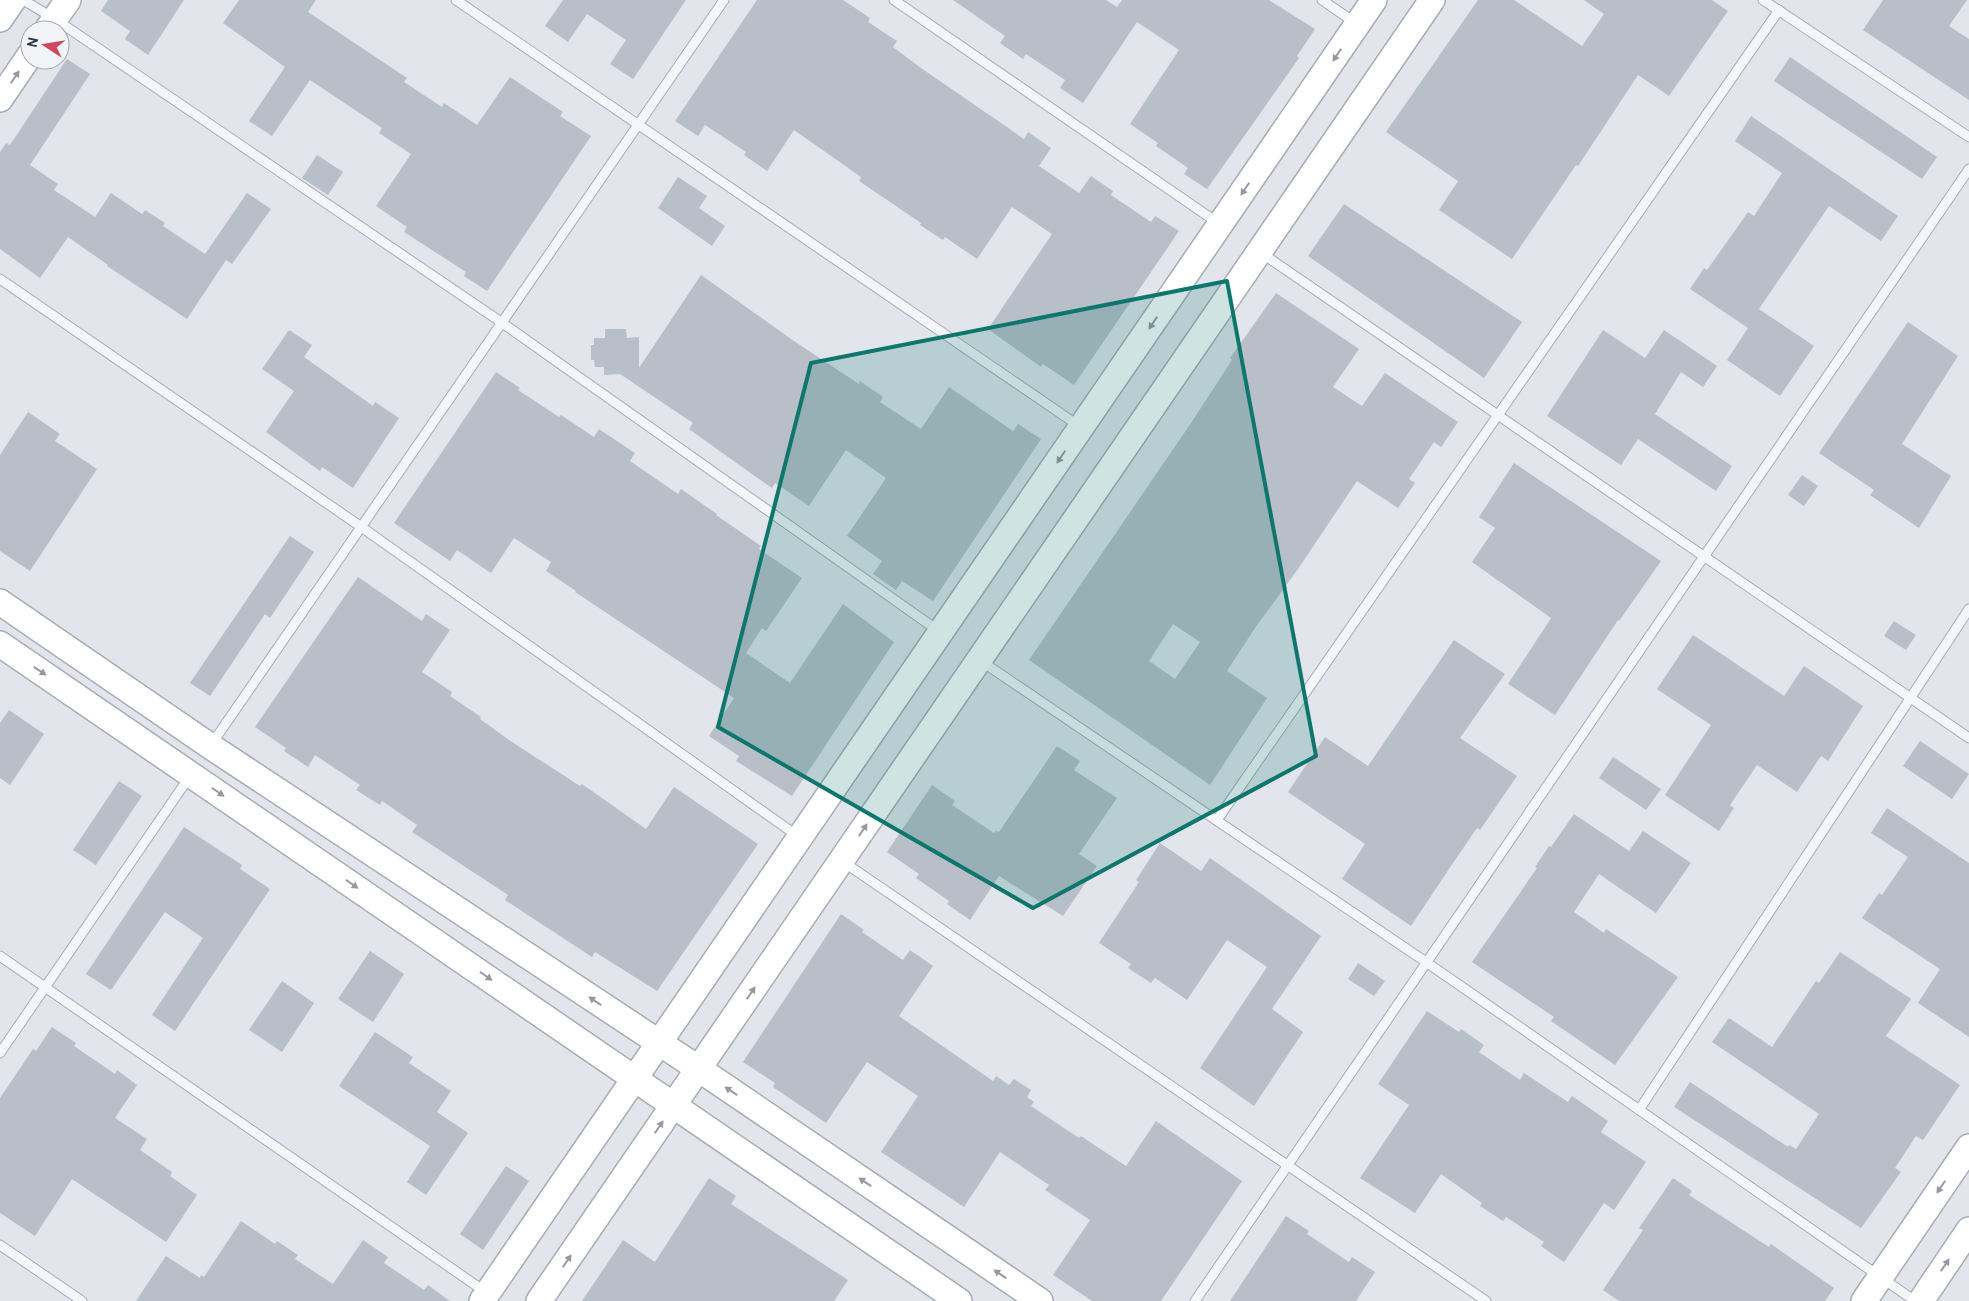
<svg xmlns="http://www.w3.org/2000/svg" width="1969" height="1301" font-family="Overpass,sans-serif">
<style>
.building{fill:#b9bfc8;fill-rule:evenodd}
.lines{fill:none;stroke-linecap:round;stroke-linejoin:round}
.lane-casing{stroke:#a7acb5;stroke-width:11}
.secondary-casing{stroke:#a7acb5;stroke-width:28}
.lane{stroke:#f5f6f9;stroke-width:9}
.secondary{stroke:#fff;stroke-width:25}
.oneway{fill:#9499a1}
.marked{fill:#0f766e;fill-opacity:0.2;stroke:#0f766e;stroke-width:4;stroke-linejoin:round}
</style>
<rect width="100%" height="100%" fill="#e2e5eb"/>
<g class="building">
<path d="M108,0H184L148,55L125,39L130,31L101,11Z"/>
<path d="M239,0H316L308,12L407,78L404,82L442,107L444,103L477,125L510,77L563,112L560,116L591,136L487,291L464,276L466,272L404,232L407,227L376,206L411,154L379,133L382,128L310,80L272,136L249,121L285,67L223,23Z"/>
<path d="M563,0H686L633,79L610,64L626,40L587,14L568,42L545,26Z"/>
<path d="M757,0H843L870,18L868,22L897,41L893,47L921,68L1024,139L1028,132L1051,148L1039,166L1079,193L1091,176L1113,191L1111,195L1151,222L1155,216L1179,231L1074,385L1043,364L1041,367L988,329L1052,234L1012,207L977,259L945,237L943,240L920,225L921,223L859,181L861,177L794,130L767,171L744,155L746,152L705,125L698,136L675,121Z"/>
<path d="M953,0H1106L1117,7L1122,0H1269L1315,29L1297,56L1299,58L1207,189L1184,174L1188,168L1156,146L1158,143L1130,124L1179,50L1137,22L1083,103L1060,88L1065,80L1026,54L1023,59L1000,43L1005,36Z"/>
<path d="M1478,0H1514L1582,46L1604,14L1584,0H1712L1728,11L1669,96L1638,75L1578,166L1576,165L1512,259L1439,210L1458,181L1386,132Z"/>
<path d="M1883,0H1967L1949,26L1969,39V100L1863,30Z"/>
<path d="M1790,57L1937,157L1922,179L1774,81Z"/>
<path d="M67,59L90,74L30,165L58,184L54,190L95,217L111,193L142,214L145,210L165,223L163,226L205,254L247,193L271,209L232,264L226,260L187,319L107,266L108,265L68,237L40,278L0,249V152L6,143L10,145Z"/>
<path d="M1751,116L1898,216L1881,241L1829,206L1759,309L1814,346L1780,396L1727,360L1748,328L1690,289L1704,268L1707,270L1748,212L1754,216L1782,173L1735,141Z"/>
<path d="M317,155L343,172L328,195L302,178Z"/>
<path d="M678,177L707,196L699,208L725,226L712,246L658,208Z"/>
<path d="M1344,204L1522,322L1484,378L1308,256Z"/>
<path d="M701,275L794,341L859,384L860,381L883,397L880,402L921,429L949,387L1013,431L1018,424L1041,439L933,601L902,581L896,590L873,574L882,561L847,536L886,478L846,450L809,506L775,483L772,488L749,472L689,429L693,423L620,374L604,375V367H595L594,360H591V345H594V338H605V329H626L627,338L639,337V368Z"/>
<path d="M1276,293L1359,349L1333,387L1362,406L1385,373L1458,422L1441,447L1434,442L1409,479L1415,483L1398,508L1357,481L1298,569L1255,628L1227,671L1267,698L1210,785L1029,660L1191,423L1232,360L1230,358ZM1173,624L1200,642L1175,679L1149,661Z"/>
<path d="M1908,322L1958,356L1902,444L1951,476L1919,528L1870,495L1874,490L1819,453Z"/>
<path d="M289,330L312,345L304,357L373,406L375,402L399,418L353,488L322,467L320,471L266,432L294,391L262,369Z"/>
<path d="M1603,330L1645,358L1664,330L1717,366L1703,387L1681,372L1655,414L1732,466L1716,491L1638,439L1621,465L1547,416Z"/>
<path d="M496,372L520,388L518,390L559,417L561,415L594,437L599,429L635,453L630,461L678,494L681,489L717,514L716,515L761,546L759,549L802,578L766,631L762,628L746,653L790,683L843,604L894,642L792,796L736,761L739,756L709,736L734,698L575,592L576,591L546,571L551,562L514,538L491,573L457,550L450,561L394,523Z"/>
<path d="M28,412L60,434L55,441L97,469L30,571L0,551V455Z"/>
<path d="M1514,463L1661,561L1619,621L1618,620L1555,715L1508,684L1551,618L1472,562L1495,528L1479,517Z"/>
<path d="M1802,475L1818,486L1804,506L1788,495Z"/>
<path d="M290,536L314,552L270,618L265,614L210,696L190,683Z"/>
<path d="M358,577L422,621L426,614L450,630L422,672L452,692L450,696L481,717L480,719L509,740L580,786L582,784L646,829L674,787L758,844L657,991L595,952L592,957L505,900L508,895L412,832L417,825L382,801L380,805L356,790L360,785L315,755L308,767L284,751L286,748L255,727Z"/>
<path d="M1894,621L1916,635L1906,650L1884,636Z"/>
<path d="M1693,635L1784,696L1804,666L1863,706L1828,761L1821,756L1797,792L1757,765L1730,805L1734,808L1719,831L1665,795L1711,725L1657,689Z"/>
<path d="M1454,640L1505,674L1460,738L1517,776L1480,830L1477,828L1453,863L1411,926L1342,879L1365,844L1288,792L1325,737L1368,766Z"/>
<path d="M9,710L44,734L10,785L0,778V723Z"/>
<path d="M1920,741L1969,774L1952,799L1903,766Z"/>
<path d="M1057,746L1080,761L1074,770L1117,798L1079,854L1097,866L1063,916L999,876L970,920L947,904L949,901L916,878L919,874L887,852L932,785L955,801L952,805L994,833L996,831L999,832Z"/>
<path d="M1613,757L1661,789L1646,810L1599,778Z"/>
<path d="M119,781L142,796L96,865L73,850Z"/>
<path d="M1887,808L1969,863V1037L1918,1003L1940,969L1862,918L1879,893L1882,895L1908,857L1871,833Z"/>
<path d="M1574,814L1629,851L1643,831L1691,863L1656,913L1599,874L1574,912L1604,933L1606,929L1678,977L1615,1065L1551,1021L1554,1017L1472,962L1537,868L1535,867L1549,846L1551,847Z"/>
<path d="M184,827L242,865L240,869L270,889L175,1031L152,1015L203,938L165,912L111,990L86,974Z"/>
<path d="M1160,843L1201,871L1210,858L1321,936L1272,1009L1303,1032L1254,1106L1200,1068L1267,967L1227,940L1187,1000L1155,978L1151,983L1128,968L1131,964L1099,943L1139,882L1136,880Z"/>
<path d="M841,914L864,930L862,932L903,960L910,950L933,966L899,1016L993,1081L996,1076L1009,1085L1014,1079L1031,1090L1027,1097L1034,1102L1031,1106L1079,1138L1081,1136L1126,1166L1156,1121L1242,1181L1161,1301H1092L1053,1275L1090,1220L1045,1190L1049,1185L1000,1152L964,1207L881,1152L918,1096L867,1062L826,1123L773,1087L775,1083L743,1062Z"/>
<path d="M370,951L404,974L373,1022L338,999Z"/>
<path d="M1840,952L1911,999L1886,1036L1960,1085L1923,1140L1916,1136L1895,1168L1901,1172L1861,1228L1674,1107L1690,1082L1788,1147L1789,1145L1796,1149L1819,1114L1712,1042L1729,1018L1772,1047L1816,981L1819,983Z"/>
<path d="M1358,963L1385,981L1374,996L1348,979Z"/>
<path d="M282,981L314,1003L282,1052L249,1030Z"/>
<path d="M1427,1011L1459,1032L1461,1029L1484,1045L1479,1052L1520,1080L1524,1073L1568,1102L1572,1096L1608,1121L1601,1132L1646,1162L1614,1210L1604,1203L1564,1262L1541,1246L1544,1242L1506,1217L1503,1221L1480,1206L1482,1203L1441,1174L1415,1213L1360,1178L1409,1105L1378,1084Z"/>
<path d="M52,1027L76,1043L74,1046L115,1074L117,1070L137,1085L115,1118L147,1139L140,1150L172,1172L170,1176L197,1195L166,1242L72,1179L35,1236L0,1213V1098L33,1049L36,1051Z"/>
<path d="M375,1032L413,1057L409,1063L451,1091L437,1112L468,1133L426,1195L407,1182L430,1146L339,1086Z"/>
<path d="M506,1166L529,1181L483,1250L460,1234Z"/>
<path d="M709,1178L736,1196L731,1204L848,1280L834,1301H582L623,1240L655,1262Z"/>
<path d="M1673,1178L1692,1191L1689,1195L1769,1247L1771,1244L1834,1288L1825,1301H1619L1603,1290L1643,1230L1639,1228Z"/>
<path d="M1286,1216L1309,1231L1307,1234L1349,1262L1352,1257L1375,1272L1356,1301H1230Z"/>
<path d="M241,1221L275,1244L277,1241L298,1255L295,1259L333,1284L363,1240L388,1257L384,1263L424,1290L428,1285L450,1301H136L166,1256L200,1278L201,1275L204,1277Z"/>
</g>
<g class="lines">
<g class="lane-casing">
<g id="lane">
<path d="M23,0L55,19L501,322L940,632"/>
<path d="M456,0L1079,426"/>
<path d="M894,0L1218,223"/>
<path d="M1322,0L1357,24"/>
<path d="M1763,0L1969,137"/>
<path d="M1260,252L1969,738"/>
<path d="M0,279L360,526L799,837"/>
<path d="M981,661L1426,962L1915,1301"/>
<path d="M211,745L724,0"/>
<path d="M1217,820L1779,10"/>
<path d="M842,861L1486,1301"/>
<path d="M0,956L487,1293"/>
<path d="M0,1053L190,776"/>
<path d="M1639,1110L1969,609"/>
<path d="M0,1245L82,1301"/>
<path d="M1195,1301L1969,169"/>
</g>
</g>
<g class="secondary-casing">
<g id="secondary">
<path d="M0,19L13,0"/>
<path d="M47,30L68,0"/>
<path d="M0,99L30,55"/>
<path d="M0,602L210,746L699,1069L1040,1301"/>
<path d="M0,644L959,1301"/>
<path d="M482,1301L1374,0"/>
<path d="M539,1301L1432,0"/>
<path d="M1864,1301L1969,1147"/>
<path d="M1921,1301L1969,1230"/>
</g>
</g>
<use href="#lane" class="lane"/>
<use href="#secondary" class="secondary"/>
</g>
<defs><path id="oneway-solid" d="M-6-.8H1V-3.2L6.5 0L1 3.2V.8H-6Z" transform="scale(1.25)"/></defs>
<g class="oneway">
<use href="#oneway-solid" transform="translate(1337 55) rotate(124)"/>
<use href="#oneway-solid" transform="translate(15 77) rotate(-56)"/>
<use href="#oneway-solid" transform="translate(1245 189) rotate(124)"/>
<use href="#oneway-solid" transform="translate(1153 323) rotate(124)"/>
<use href="#oneway-solid" transform="translate(1061 457) rotate(124)"/>
<use href="#oneway-solid" transform="translate(40 671) rotate(34)"/>
<use href="#oneway-solid" transform="translate(218 792) rotate(35)"/>
<use href="#oneway-solid" transform="translate(863 830) rotate(-56)"/>
<use href="#oneway-solid" transform="translate(352 884) rotate(35)"/>
<use href="#oneway-solid" transform="translate(486 976) rotate(35)"/>
<use href="#oneway-solid" transform="translate(751 993) rotate(-56)"/>
<use href="#oneway-solid" transform="translate(595 1001) rotate(-146)"/>
<use href="#oneway-solid" transform="translate(731 1091) rotate(-146)"/>
<use href="#oneway-solid" transform="translate(659 1127) rotate(-56)"/>
<use href="#oneway-solid" transform="translate(865 1182) rotate(-146)"/>
<use href="#oneway-solid" transform="translate(1941 1187) rotate(124)"/>
<use href="#oneway-solid" transform="translate(567 1261) rotate(-56)"/>
<use href="#oneway-solid" transform="translate(1945 1265) rotate(-56)"/>
<use href="#oneway-solid" transform="translate(1000 1274) rotate(-146)"/>
</g>
<path class="marked" d="M1227,281L1316,756L1033,908L718,727L811,363Z"/>
<g transform="translate(45 45) rotate(282)"><circle r="24" fill="#f2f4f8" stroke="#a2a7b0"/>
<path d="M0-4L9 19L0 12L-9 19Z" fill="#d0475c"/>
<text y="-8" font-size="14" font-weight="bold" text-anchor="middle" fill="#2a3343">N</text>
</g>
</svg>
